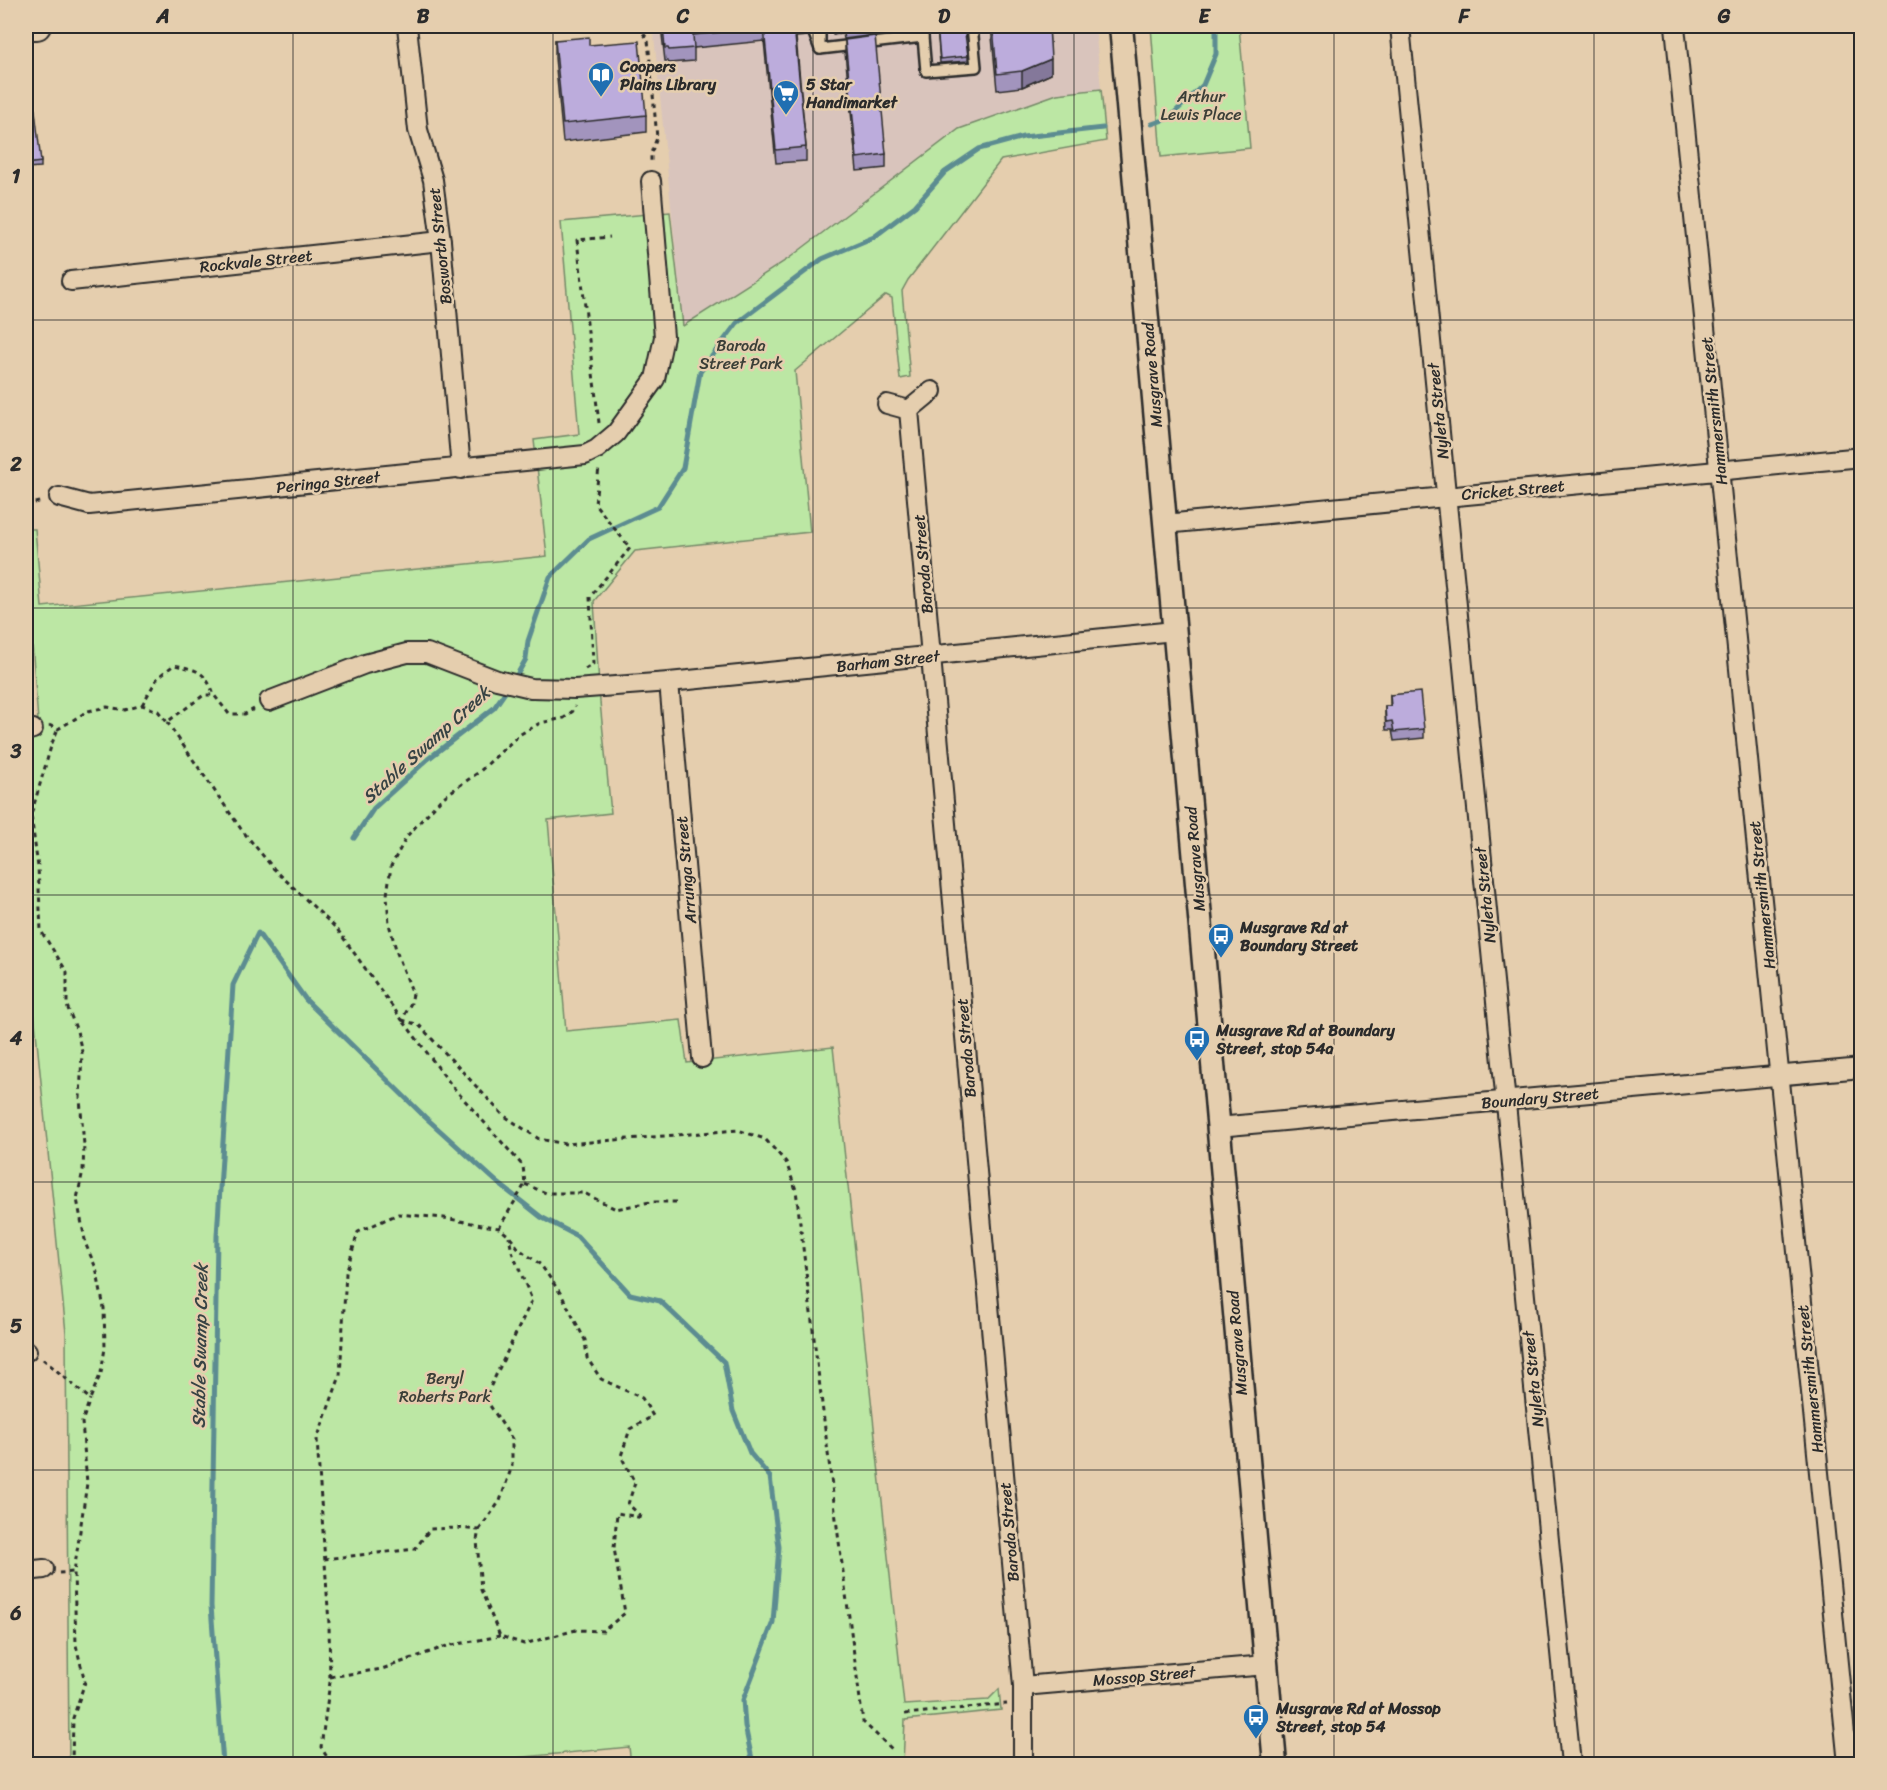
<svg xmlns="http://www.w3.org/2000/svg" width="1887" height="1790" font-family="Sriracha,sans-serif">
<style>
.built{fill:#d9c4bc}
.green{fill:#bce7a4;stroke:#748968;stroke-width:1.5}
.lines{fill:none;stroke-linecap:round;stroke-linejoin:round}
.stream{stroke:#5c8c91;stroke-width:5}
.service-casing{stroke:#2b2b2b;stroke-width:14}
.minor-casing{stroke:#2b2b2b;stroke-width:22}
.tertiary-casing{stroke:#2b2b2b;stroke-width:27}
.secondary-casing{stroke:#2b2b2b;stroke-width:30}
.path{stroke:#2b2b2b;stroke-width:3;stroke-dasharray:4.5 4.5;stroke-linecap:butt}
.service{stroke:#e5ceae;stroke-width:9}
.minor{stroke:#e5ceae;stroke-width:18}
.tertiary{stroke:#e5ceae;stroke-width:22}
.secondary{stroke:#e5ceae;stroke-width:26}
.wall{fill:#a294bd;stroke:#2b2b2b;stroke-width:1.5}
.shaded-wall{fill:#84789a;stroke:#2b2b2b;stroke-width:1.5}
.building{fill:#bcacdc;stroke:#2b2b2b;stroke-width:1.5}
.grid{fill:none;stroke:#2b2b2b;stroke-width:1.5;stroke-opacity:0.55}
.labels{text-anchor:middle;dominant-baseline:central;stroke-width:5;stroke-linejoin:round;paint-order:stroke}
.poi-label{font-size:16px;font-weight:bold;fill:#2b2b2b;stroke:#e5ceae;text-anchor:start}
.park-label{font-size:16px;fill:#3a3e37;stroke:#e5ceae}
.street-label{font-size:16px;fill:#2b2b2b;stroke:#e5ceae}
.water-label{font-size:18px;font-style:italic;fill:#374344;stroke:#e5ceae}
.neatline{fill:none;stroke:#2b2b2b;stroke-width:2}
.grid-label{font-size:20px;text-anchor:middle;font-weight:bold;fill:#2b2b2b}
</style>
<rect width="100%" height="100%" fill="#e5ceae"/>
<filter id="ink" filterUnits="userSpaceOnUse"><feTurbulence type="fractalNoise" baseFrequency=".0167" numOctaves="2"/><feDisplacementMap in="SourceGraphic" scale="12" xChannelSelector="R" yChannelSelector="G"/><feConvolveMatrix kernelMatrix="1 2 1 2 8 2 1 2 1" color-interpolation-filters="sRGB"/></filter>
<g filter="url(#ink)">
<path class="built" d="M653,26H1095L1101,89L1057,94L788,259L683,326Z"/>
<g class="green">
<path d="M1151,26H1239L1250,148L1161,157Z"/>
<path d="M1101,89L1106,141L1001,160L908,280L902,291L910,377L900,379L892,298L886,295L795,371L810,532L635,551L594,601L600,702L611,813L548,820L566,1031L681,1020L687,1063L833,1047L904,1705L988,1700L999,1689L1001,1710L905,1720L903,1764H631L629,1747L452,1764H69L66,1333L26,931V739L39,734L26,566V529H35L42,607L547,556L534,440L579,434L561,222L670,212L683,326L788,259L959,129L1057,94Z"/>
</g>
<g class="lines">
<g class="stream">
<path d="M1152,124L1169,118L1203,85L1216,54V26"/>
<path d="M514,680L526,659L528,641L550,577L589,539L658,507L683,468L700,372L737,323L822,259L874,237L915,206L945,172L979,149L1023,137L1103,128"/>
<path d="M354,838L374,808L428,759L494,708L508,688"/>
<path d="M223,1764L211,1606L217,1236L233,985L258,933L306,1000L425,1117L498,1183L541,1217L577,1236L630,1294L660,1301L724,1362L733,1411L750,1453L770,1477L779,1547L773,1622L743,1700L745,1726L753,1764"/>
</g>
<g class="service-casing">
<g id="service">
<path d="M811,26L820,49"/>
<path d="M820,26V44"/>
<path d="M922,26L926,71L976,67L972,26"/>
<path d="M820,49L923,37"/>
</g>
</g>
<g class="minor-casing">
<g id="minor">
<path d="M407,26L418,130L433,180L441,241L461,469"/>
<path d="M1400,26L1571,1764"/>
<path d="M1675,26L1848,1764"/>
<path d="M71,281L441,241"/>
<path d="M887,404L909,410L932,391"/>
<path d="M909,410L1023,1686V1764"/>
<path d="M59,497L89,505L585,455L597,449L616,433L655,379L664,337L651,181"/>
<path d="M1165,524L1862,457"/>
<path d="M669,682L702,1058"/>
<path d="M269,701L365,664L407,653H427L497,680L531,688L575,689L669,682L1174,631"/>
<path d="M26,731L33,729"/>
<path d="M1218,1127L1862,1068"/>
<path d="M26,1351H27"/>
<path d="M26,1571L44,1569"/>
<path d="M1023,1686L1266,1665"/>
</g>
</g>
<g class="tertiary-casing">
<path id="tertiary" d="M1121,26L1275,1764"/>
</g>
<g class="secondary-casing">
<path id="secondary" d="M26,26H37"/>
</g>
<g class="path">
<path d="M638,26L648,40L657,138L651,153V164"/>
<path d="M599,423L577,240L610,237"/>
<path d="M26,505L43,501"/>
<path d="M585,669L593,664L590,597L630,548L595,504L599,467"/>
<path d="M142,705L158,677L174,665C198,670 205,671 214,695"/>
<path d="M167,722L241,829L274,869L337,929L402,1020L411,1003L413,994L397,953L389,924L387,895L391,866L407,836L442,798L479,772L519,735L540,723L564,718L573,711L575,706"/>
<path d="M49,725L58,729L88,711L107,707L125,710L142,705L158,711L167,722L204,695H214L229,714H245L254,709"/>
<path d="M402,1020L419,1025L503,1115L539,1139L566,1144L738,1130L765,1139L786,1162L796,1190L836,1519L863,1722L894,1751"/>
<path d="M404,1022L452,1086L523,1166L525,1184L499,1228"/>
<path d="M525,1184L546,1193H584L616,1209L650,1202H676"/>
<path d="M43,1359L90,1399L101,1373L105,1348L104,1308L96,1268L86,1245L77,1199L83,1170L84,1145L80,1099L82,1052L77,1031L67,1006V972L41,931L38,867L31,815L52,743L58,729"/>
<path d="M479,1530L500,1501L512,1466V1439L485,1398L532,1300L512,1252L509,1237"/>
<path d="M324,1559L415,1549L430,1529L457,1528L479,1530L477,1540L481,1590L500,1636L524,1644L576,1630L603,1631L625,1613L614,1548L617,1513L643,1518L628,1504L635,1483L621,1456L630,1429L653,1416L642,1398L601,1379L587,1358L585,1340L561,1294L541,1265L519,1249L509,1236L499,1228L444,1218L398,1214L358,1232L346,1273L340,1376L317,1439L329,1624L330,1682L321,1747L331,1764"/>
<path d="M59,1573L74,1572L87,1483L82,1422L90,1399"/>
<path d="M330,1677L382,1669L447,1646L500,1636"/>
<path d="M905,1714L1007,1704"/>
<path d="M72,1764L73,1718L85,1682L76,1645L74,1572"/>
</g>
<use href="#service" class="service"/>
<use href="#minor" class="minor"/>
<use href="#tertiary" class="tertiary"/>
<use href="#secondary" class="secondary"/>
</g>
<g class="wall">
<path d="M661,26H808V36L796,37L806,147V161L776,163L764,41L694,48V61L669,63L668,61H665Z"/>
<path d="M832,26H899H897V32L844,39L843,34L833,35Z"/>
<path d="M937,26L968,56V61L940,63Z"/>
<path d="M991,26H1068L1049,27L1051,74L1022,87L997,90Z"/>
<path d="M555,40L589,45L646,115V132L563,142L555,58Z"/>
<path d="M845,40L886,154V168L857,171L845,53Z"/>
<path d="M26,77L41,162V167L26,168Z"/>
<path d="M1390,695L1424,729V738L1394,741L1392,730H1386L1385,715V706H1390Z"/>
</g>
<path class="shaded-wall" d="M1051,59V74L1022,87V71Z"/>
<g class="building">
<path d="M663,26H794L806,147L776,150L764,28L693,35L694,48L669,50L668,48H665Z"/>
<path d="M844,26H860L844,28Z"/>
<path d="M937,26H964L968,56L940,59Z"/>
<path d="M993,26H1049L1051,59L1022,71L997,74Z"/>
<path d="M875,36L886,154L857,158L845,40Z"/>
<path d="M589,37V45L639,41L646,115L563,124L555,40Z"/>
<path d="M31,76L41,162L26,164V77Z"/>
<path d="M1420,692L1424,729L1394,732L1392,721L1386,722L1385,706H1391L1390,695Z"/>
</g>
</g>
<path class="grid" d="M293,26V1764M553,26V1764M813,26V1764M1074,26V1764M1334,26V1764M1594,26V1764M26,320H1862M26,608H1862M26,895H1862M26,1182H1862M26,1470H1862"/>
<defs>
<g id="library-pin" transform="scale(1.35)"><path d="M0 17L-7.5 6A9.5 9.5 0 1 1 7.5 6Z" fill="#1f6fb2" stroke="#e5ceae"/><path d="M-6-4Q-3-5.5-.7-3.5V5Q-3 3-6 4ZM6-4Q3-5.5 .7-3.5V5Q3 3 6 4Z" fill="#fff"/></g>
<g id="supermarket-pin" transform="scale(1.35)"><path d="M0 17L-7.5 6A9.5 9.5 0 1 1 7.5 6Z" fill="#1f6fb2" stroke="#e5ceae"/><path d="M-6-5.5h2.5l.6 2H6L4.5 2H-2.5L-4.4-4H-6ZM-1.5 3.2a1.3 1.3 0 1 0 .1 0ZM3 3.2a1.3 1.3 0 1 0 .1 0Z" fill="#fff"/></g>
<g id="bus-pin" transform="scale(1.35)"><path d="M0 17L-7.5 6A9.5 9.5 0 1 1 7.5 6Z" fill="#1f6fb2" stroke="#e5ceae"/><path d="M-5-6H5V4H4V6H2V4H-2V6H-4V4H-5ZM-3.5-4V0h7V-4ZM-3.5 1.2v1.5H-2V1.2ZM2 1.2v1.5H3.5V1.2Z" fill="#fff"/></g>
</defs>
<g fill-rule="evenodd">
<use href="#library-pin" x="601" y="75"/>
<use href="#supermarket-pin" x="786" y="93"/>
<use href="#bus-pin" x="1221" y="936"/>
<use href="#bus-pin" x="1197" y="1039"/>
<use href="#bus-pin" x="1256" y="1717"/>
</g>
<g class="labels">
<g class="poi-label">
<text x="620" y="66">Coopers<tspan x="620" dy="18">Plains Library</tspan></text>
<text x="806" y="84">5 Star<tspan x="806" dy="18">Handimarket</tspan></text>
<text x="1240" y="927">Musgrave Rd at<tspan x="1240" dy="18">Boundary Street</tspan></text>
<text x="1216" y="1030">Musgrave Rd at Boundary<tspan x="1216" dy="18">Street, stop 54a</tspan></text>
<text x="1276" y="1708">Musgrave Rd at Mossop<tspan x="1276" dy="18">Street, stop 54</tspan></text>
</g>
<g class="park-label">
<text x="1201" y="96">Arthur<tspan x="1201" dy="18">Lewis Place</tspan></text>
<text x="741" y="345">Baroda<tspan x="741" dy="18">Street Park</tspan></text>
<text x="445" y="1378">Beryl<tspan x="445" dy="18">Roberts Park</tspan></text>
</g>
<g class="street-label">
<text transform="translate(440 246) rotate(-96)">Bosworth Street</text>
<text transform="translate(256 261) rotate(-6)">Rockvale Street</text>
<text transform="translate(1152 375) rotate(-95)">Musgrave Road</text>
<text transform="translate(1438 411) rotate(-96)">Nyleta Street</text>
<text transform="translate(1714 411) rotate(-96)">Hammersmith Street</text>
<text transform="translate(328 482) rotate(-6)">Peringa Street</text>
<text transform="translate(1513 490) rotate(-5)">Cricket Street</text>
<text transform="translate(923 564) rotate(-95)">Baroda Street</text>
<text transform="translate(888 661) rotate(-6)">Barham Street</text>
<text transform="translate(1195 859) rotate(-95)">Musgrave Road</text>
<text transform="translate(686 870) rotate(-95)">Arrunga Street</text>
<text transform="translate(1485 895) rotate(-96)">Nyleta Street</text>
<text transform="translate(1762 895) rotate(-96)">Hammersmith Street</text>
<text transform="translate(966 1048) rotate(-95)">Baroda Street</text>
<text transform="translate(1540 1098) rotate(-5)">Boundary Street</text>
<text transform="translate(1237 1343) rotate(-95)">Musgrave Road</text>
<text transform="translate(1533 1379) rotate(-96)">Nyleta Street</text>
<text transform="translate(1810 1379) rotate(-96)">Hammersmith Street</text>
<text transform="translate(1009 1532) rotate(-95)">Baroda Street</text>
<text transform="translate(1144 1676) rotate(-5)">Mossop Street</text>
</g>
<g class="water-label">
<text transform="translate(426 745) rotate(-42)">Stable Swamp Creek</text>
<text transform="translate(200 1346) rotate(-89)">Stable Swamp Creek</text>
</g>
</g>
<rect width="1887" height="1790" fill="none" stroke="#e5ceae" stroke-width="66"/>
<rect x="33" y="33" width="1821" height="1724" class="neatline"/>
<g class="grid-label">
<text x="163" y="23">A</text>
<text x="423" y="23">B</text>
<text x="683" y="23">C</text>
<text x="944" y="23">D</text>
<text x="1204" y="23">E</text>
<text x="1464" y="23">F</text>
<text x="1724" y="23">G</text>
<text x="16" y="183">1</text>
<text x="16" y="471">2</text>
<text x="16" y="758">3</text>
<text x="16" y="1045">4</text>
<text x="16" y="1333">5</text>
<text x="16" y="1620">6</text>
</g>
</svg>
